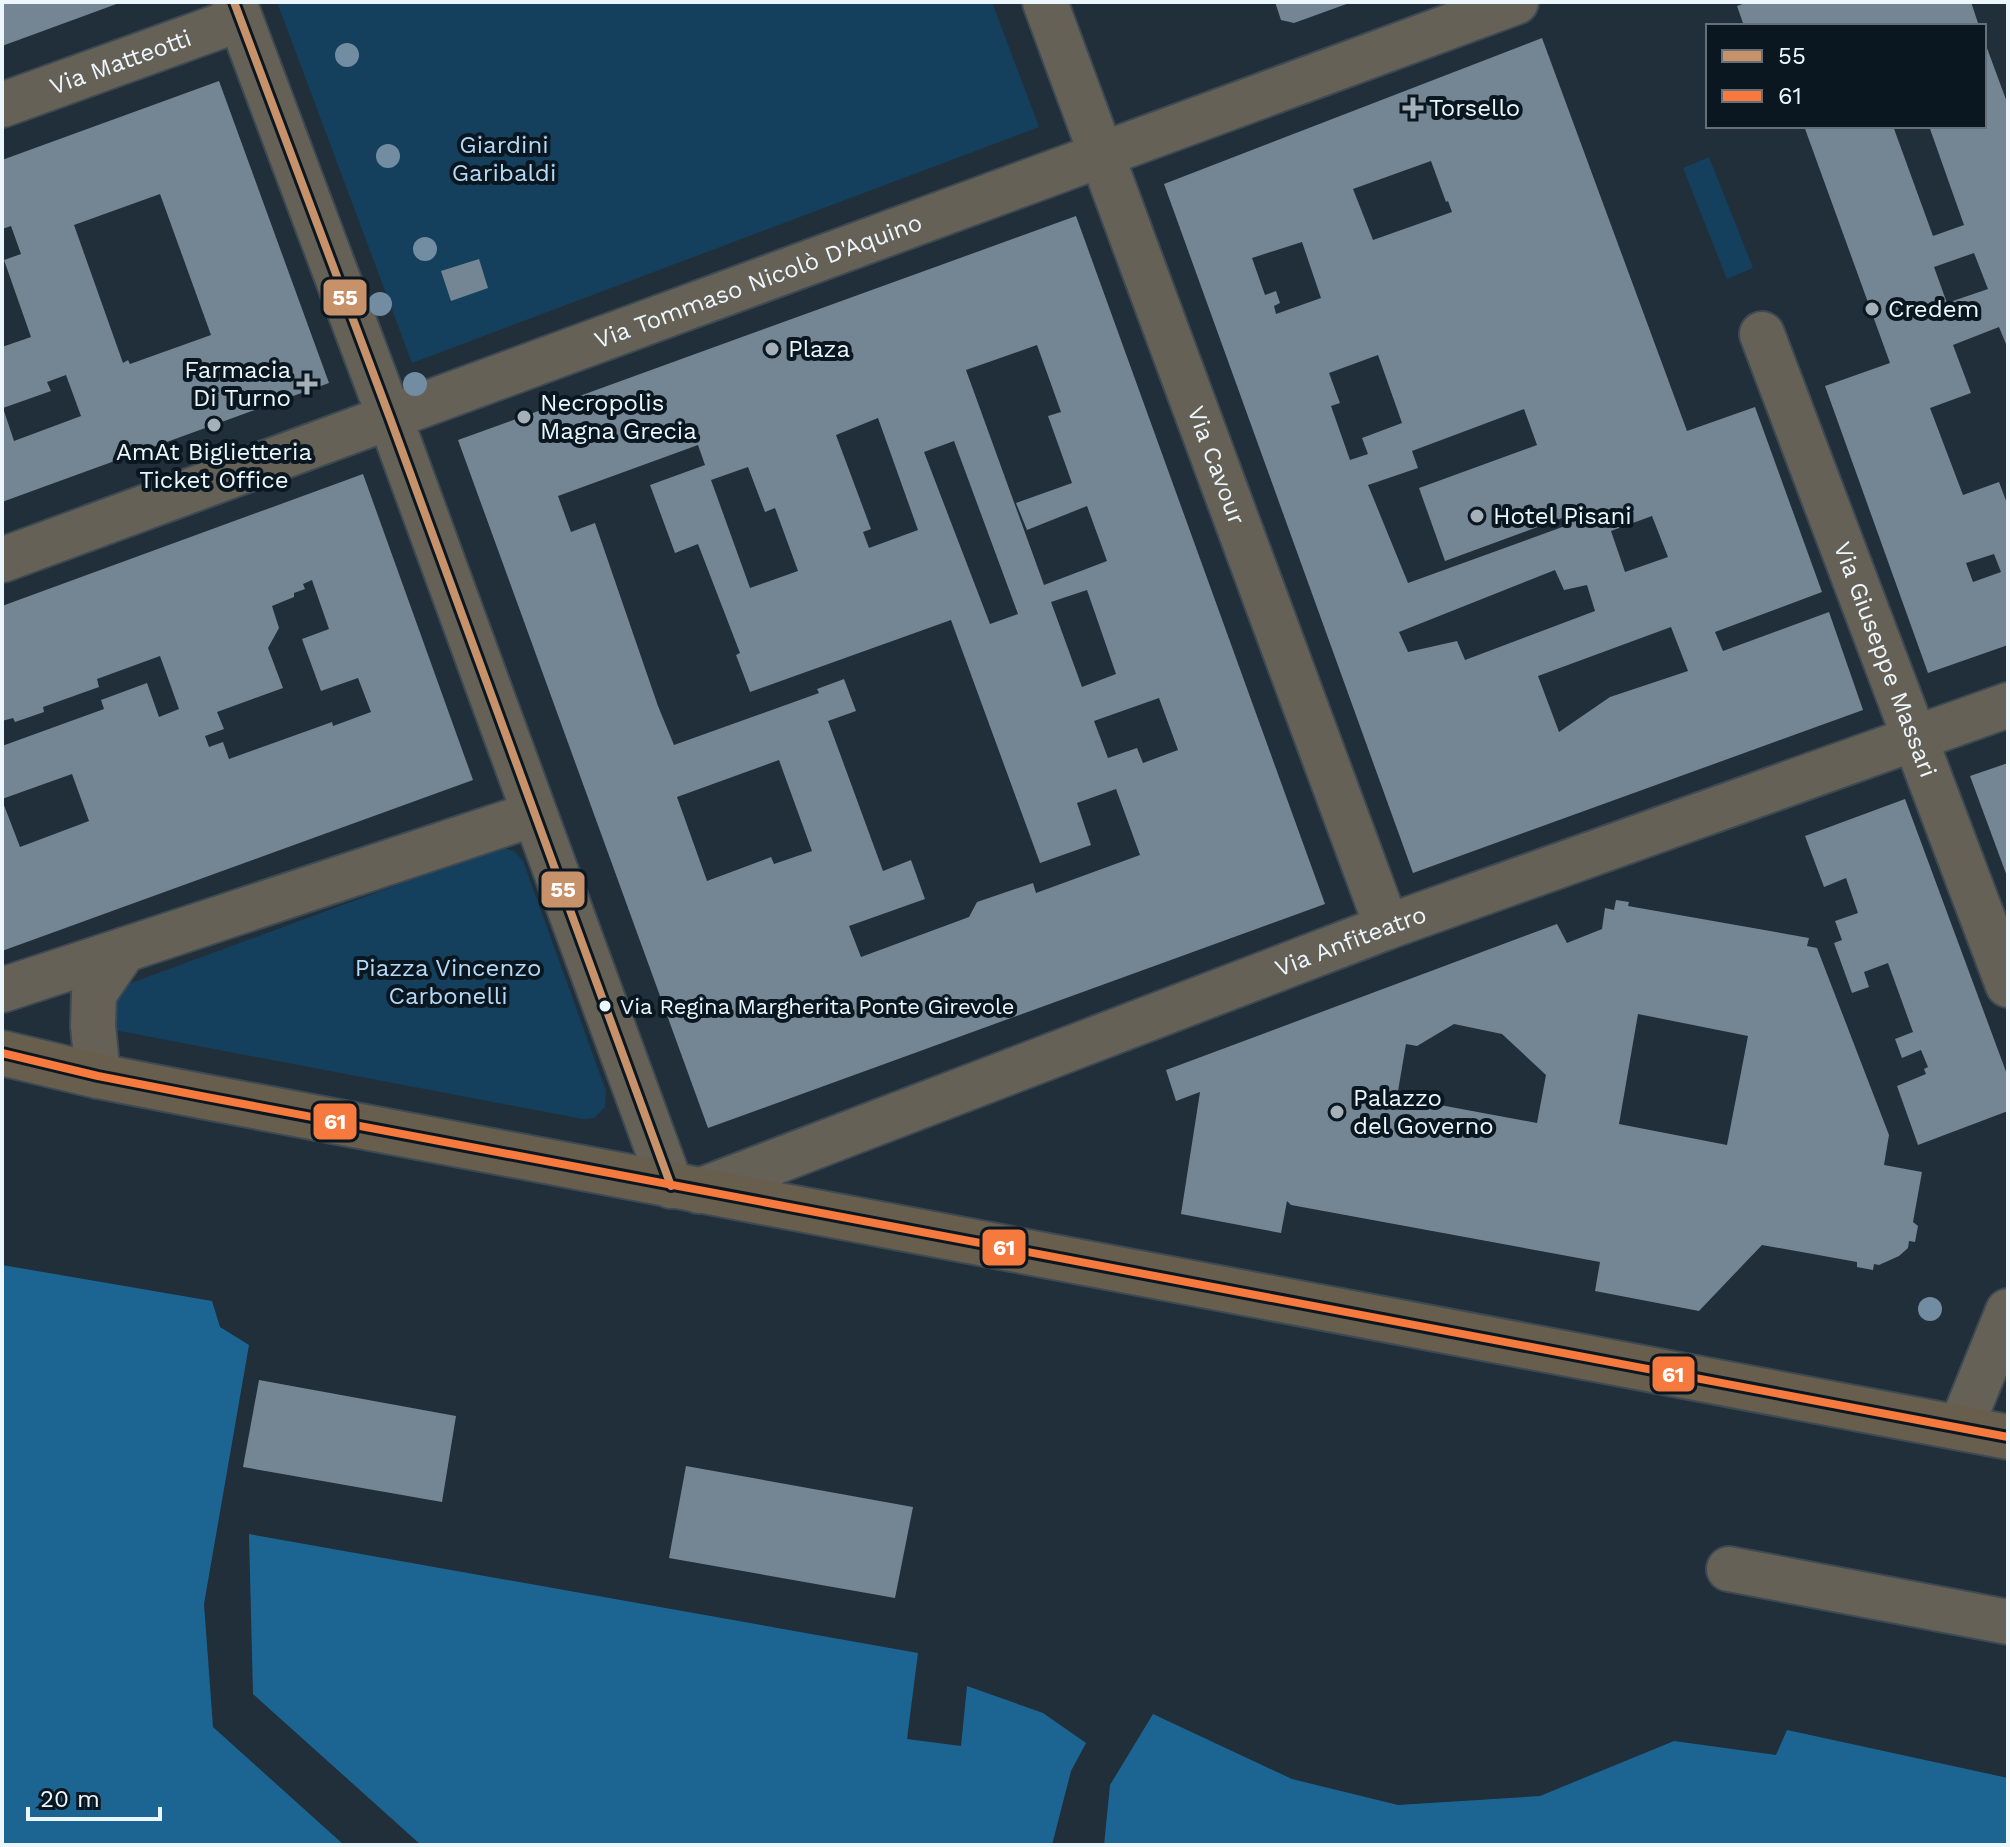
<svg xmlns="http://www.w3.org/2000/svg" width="2010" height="1847" font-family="'Work Sans',sans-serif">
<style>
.green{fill:#14405d}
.water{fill:#1c6593}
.building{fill:#748693;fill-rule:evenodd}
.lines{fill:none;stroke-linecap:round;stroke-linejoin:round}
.minor-casing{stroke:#3e4a53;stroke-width:48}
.major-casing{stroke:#3e4a53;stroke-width:48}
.minor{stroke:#666156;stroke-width:44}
.major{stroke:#675e4e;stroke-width:44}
.bus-1-casing{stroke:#0b1720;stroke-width:14}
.bus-2-casing{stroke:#0b1720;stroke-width:14}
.bus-1{stroke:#c7916a;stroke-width:8}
.bus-2{stroke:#f6793e;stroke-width:8}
.tree{fill:#728ca1}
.poi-dot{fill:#a5b0b9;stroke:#0b1720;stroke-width:3}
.bus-dot{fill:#ecf6fd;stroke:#0b1720;stroke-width:3}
.labels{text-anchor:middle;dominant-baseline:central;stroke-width:8;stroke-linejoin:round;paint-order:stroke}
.bus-label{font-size:22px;fill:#ecf6fd;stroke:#0b1720;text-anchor:start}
.street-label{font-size:24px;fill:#ecf6fd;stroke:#0b1720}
.poi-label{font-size:24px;fill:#ecf6fd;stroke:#0b1720;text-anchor:start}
.park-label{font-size:24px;fill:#b5d9f6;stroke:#0b1720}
.line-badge{stroke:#0b1720;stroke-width:3}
.badge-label{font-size:22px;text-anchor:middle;font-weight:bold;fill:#fff}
</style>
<rect width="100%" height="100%" fill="#202f3a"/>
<g class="green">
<path d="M277,2H992L1039,127L412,363Z"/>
<path d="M1709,157L1753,268L1727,279L1683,168Z"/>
<path d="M500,847L514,851L523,861L606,1091L605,1107L594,1118L583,1119L93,1026L94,994L131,983Z"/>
</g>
<g class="water">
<path d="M2,1265L212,1301L220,1327L249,1345L204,1604L213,1727L344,1845H2Z"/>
<path d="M249,1534L918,1653L907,1739L961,1746L967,1686L1043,1713L1086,1743L1071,1771L1052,1845H421L253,1694Z"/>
<path d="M1153,1714L1292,1779L1398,1805L1540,1796L1674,1741L1776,1755L1787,1730L2008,1778V1845H1104L1110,1785Z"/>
</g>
<g class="building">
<path d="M2,2H122L2,46Z"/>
<path d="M1275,2H1352L1294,23L1281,20Z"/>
<path d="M1748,2H1971L1979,26H1744L1737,6Z"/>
<path d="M1542,38L1687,431L1755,407L1822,592L1715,632L1723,651L1829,612L1863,710L1413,873L1164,184ZM1431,161L1446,202L1448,201L1452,212L1373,240L1353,189ZM1302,242L1321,298L1276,314L1274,306L1280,303L1276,291L1265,295L1252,258ZM1378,355L1402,423L1362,438L1368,454L1350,460L1331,406L1340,403L1329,373ZM1524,409L1537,445L1419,488L1445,561L1562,518L1565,526L1408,583L1368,485L1418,468L1412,451ZM1652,516L1668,557L1625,572L1611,531ZM1555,570L1564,590L1587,585L1595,611L1465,660L1457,641L1408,652L1399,632ZM1671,627L1688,671L1610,697L1559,732L1538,676Z"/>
<path d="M1984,40L2008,105V349L1999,327L1953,345L1971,393L1930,408L1963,495L1999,482L2008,506V645L1928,673L1825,386L1890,363L1804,126H1893L1933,236L1964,225L1929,126H1984ZM1974,253L1988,289L1947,303L1934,267ZM1994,554L2001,572L1973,582L1966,563Z"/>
<path d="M219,81L329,383L2,502V347L31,337L4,260L21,254L11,226L2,229V160ZM160,194L211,335L130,364L128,360L123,363L74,225ZM66,375L81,416L14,441L3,408L51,391L47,382Z"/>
<path d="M1076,216L1325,904L708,1128L458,440ZM1037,345L1061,412L1048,416L1072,483L1016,503L1027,530L1087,506L1107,561L1044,585L966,370ZM878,418L918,530L869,548L863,532L871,529L836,435ZM954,441L1018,614L990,624L924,452ZM698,445L705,465L650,485L675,553L698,544L740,653L736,655L750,692L951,620L1040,863L1091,845L1077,803L1116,789L1140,855L1036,893L1033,883L977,902L969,917L861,957L849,926L925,899L911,860L883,871L828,721L856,711L844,679L817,689L819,693L674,745L658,706L595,523L571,532L558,496ZM748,467L765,512L775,508L798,571L750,588L711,480ZM1087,590L1116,674L1082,687L1051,602ZM1159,698L1178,750L1143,763L1137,748L1108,758L1094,721ZM779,760L812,851L774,864L771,857L707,881L677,797Z"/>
<path d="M479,259L488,288L451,301L441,271Z"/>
<path d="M363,474L473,780L2,951V800L20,847L89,821L72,774L2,799V746L104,709L101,700L147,683L159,717L179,709L160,656L97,679L99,687L43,707L44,712L15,722L13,718L2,721V606ZM312,580L329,629L302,639L321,691L358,678L371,712L333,726L332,722L229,759L223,742L209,747L205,736L224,729L217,712L283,688L268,648L279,628L272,606L294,597V593L305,589L303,584Z"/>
<path d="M2008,763V879L1970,776Z"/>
<path d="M1905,799L2008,1077V1111L1918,1145L1897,1086L1926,1074L1924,1069L1928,1067L1921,1050L1902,1058L1895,1039L1913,1032L1888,963L1864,972L1869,987L1852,993L1834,943L1842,940L1835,921L1858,913L1846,878L1824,887L1805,836Z"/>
<path d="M1616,900L1629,902L1628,906L1809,938L1807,946L1817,948L1889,1135L1884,1165L1922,1172L1913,1222L1918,1226L1915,1242L1909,1241L1908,1248L1899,1256L1879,1265L1874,1264L1873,1270L1857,1267V1262L1762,1245L1699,1311L1595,1291L1600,1262L1291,1205L1287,1201L1281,1233L1181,1214L1200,1092L1176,1101L1166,1070L1557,924L1567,943L1602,929L1605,908L1614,910ZM1638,1014L1748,1036L1727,1145L1619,1124ZM1454,1024L1502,1034L1546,1075L1537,1123L1397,1097L1406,1044L1417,1046Z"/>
<path d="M259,1380L456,1416L442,1502L243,1467Z"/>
<path d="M686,1466L913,1507L895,1598L669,1558Z"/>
</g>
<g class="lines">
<g class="minor-casing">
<g id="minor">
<path d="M234,2L390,418L671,1186"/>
<path id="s1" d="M1045,2L1387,927"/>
<path id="s2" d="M2,105L240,19"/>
<path id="s3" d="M1762,334L2008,985"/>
<path id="s4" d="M2,560L1516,2"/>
<path d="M2,990L124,950"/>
<path d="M98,1076L93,1026L94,994L124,950L534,814"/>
<path id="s5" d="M699,1191L1387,927L2008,705"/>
<path d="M1961,1427L2008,1311"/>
<path d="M1729,1569L2008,1622"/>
</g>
</g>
<g class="major-casing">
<path id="major" d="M2,1053L98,1076L201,1096L2008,1437"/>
</g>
<use href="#minor" class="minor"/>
<use href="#major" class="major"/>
<g class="bus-1-casing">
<path id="bus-1" d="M234,2L390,418L671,1186"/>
</g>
<g class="bus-2-casing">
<path id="bus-2" d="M2,1053L98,1076L201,1096L2008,1437"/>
</g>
<use href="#bus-1" class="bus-1"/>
<use href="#bus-2" class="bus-2"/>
</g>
<g class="tree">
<circle cx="347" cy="55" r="12"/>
<circle cx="388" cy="156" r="12"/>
<circle cx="425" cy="249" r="12"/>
<circle cx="380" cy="304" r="12"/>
<circle cx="415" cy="384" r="12"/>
<circle cx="1930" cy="1309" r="12"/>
</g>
<g class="poi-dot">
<path d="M1409 96h8v8h8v8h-8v8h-8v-8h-8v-8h8z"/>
<circle cx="1872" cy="309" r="8"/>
<circle cx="772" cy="349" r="8"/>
<path d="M303 372h8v8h8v8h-8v8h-8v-8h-8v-8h8z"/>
<circle cx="524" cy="417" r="8"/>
<circle cx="214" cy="425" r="8"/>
<circle cx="1477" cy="516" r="8"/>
<circle cx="1337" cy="1112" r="8"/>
</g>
<circle class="bus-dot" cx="605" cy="1006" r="7"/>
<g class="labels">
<g class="bus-label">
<text x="620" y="1006">Via Regina Margherita Ponte Girevole</text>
</g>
<g class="street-label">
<text stroke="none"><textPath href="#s2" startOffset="126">Via Matteotti</textPath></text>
<text stroke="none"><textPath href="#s4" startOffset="806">Via Tommaso Nicolò D'Aquino</textPath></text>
<text stroke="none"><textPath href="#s1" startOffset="494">Via Cavour</textPath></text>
<text stroke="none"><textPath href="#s3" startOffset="348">Via Giuseppe Massari</textPath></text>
<text stroke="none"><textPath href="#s5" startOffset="698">Via Anfiteatro</textPath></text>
</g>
<g class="poi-label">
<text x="1429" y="108">Torsello</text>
<text x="1888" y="309">Credem</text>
<text x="788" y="349">Plaza</text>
<text x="291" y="370" text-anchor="end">Farmacia<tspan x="291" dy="28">Di Turno</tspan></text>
<text x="540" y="403">Necropolis<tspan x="540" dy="28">Magna Grecia</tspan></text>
<text x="214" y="452" text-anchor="middle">AmAt Biglietteria<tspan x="214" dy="28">Ticket Office</tspan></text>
<text x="1493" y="516">Hotel Pisani</text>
<text x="1353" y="1098">Palazzo<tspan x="1353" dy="28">del Governo</tspan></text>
</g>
<g class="park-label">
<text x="504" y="145">Giardini<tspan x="504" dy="28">Garibaldi</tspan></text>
<text x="448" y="968">Piazza Vincenzo<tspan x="448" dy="28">Carbonelli</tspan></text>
</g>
</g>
<g class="line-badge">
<rect x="322" y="278" width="46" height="39" rx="8" fill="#c7916a"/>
<rect x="540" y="870" width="46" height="39" rx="8" fill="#c7916a"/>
<rect x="312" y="1102" width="46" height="39" rx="8" fill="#f6793e"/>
<rect x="981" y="1228" width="46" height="39" rx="8" fill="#f6793e"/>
<rect x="1651" y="1355" width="45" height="38" rx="8" fill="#f6793e"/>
</g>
<g class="badge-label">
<text x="345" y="305">55</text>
<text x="563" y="897">55</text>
<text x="335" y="1129">61</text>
<text x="1004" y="1255">61</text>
<text x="1673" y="1382">61</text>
</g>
<rect width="2010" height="1847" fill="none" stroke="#ecf6fd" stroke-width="8"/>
<rect x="1706" y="24" width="280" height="104" fill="#0b1720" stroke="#657078" stroke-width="2"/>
<rect x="1722" y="50" width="40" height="12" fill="#c7916a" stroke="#657078" stroke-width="2"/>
<text x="1778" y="64" font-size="24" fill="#ecf6fd">55</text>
<rect x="1722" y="90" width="40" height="12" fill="#f6793e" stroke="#657078" stroke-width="2"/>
<text x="1778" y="104" font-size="24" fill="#ecf6fd">61</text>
<path d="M28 1807v12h132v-12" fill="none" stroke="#ecf6fd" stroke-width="4"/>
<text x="40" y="1807" font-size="24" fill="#ecf6fd" stroke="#0b1720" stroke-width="6" paint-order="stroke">20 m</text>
</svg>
